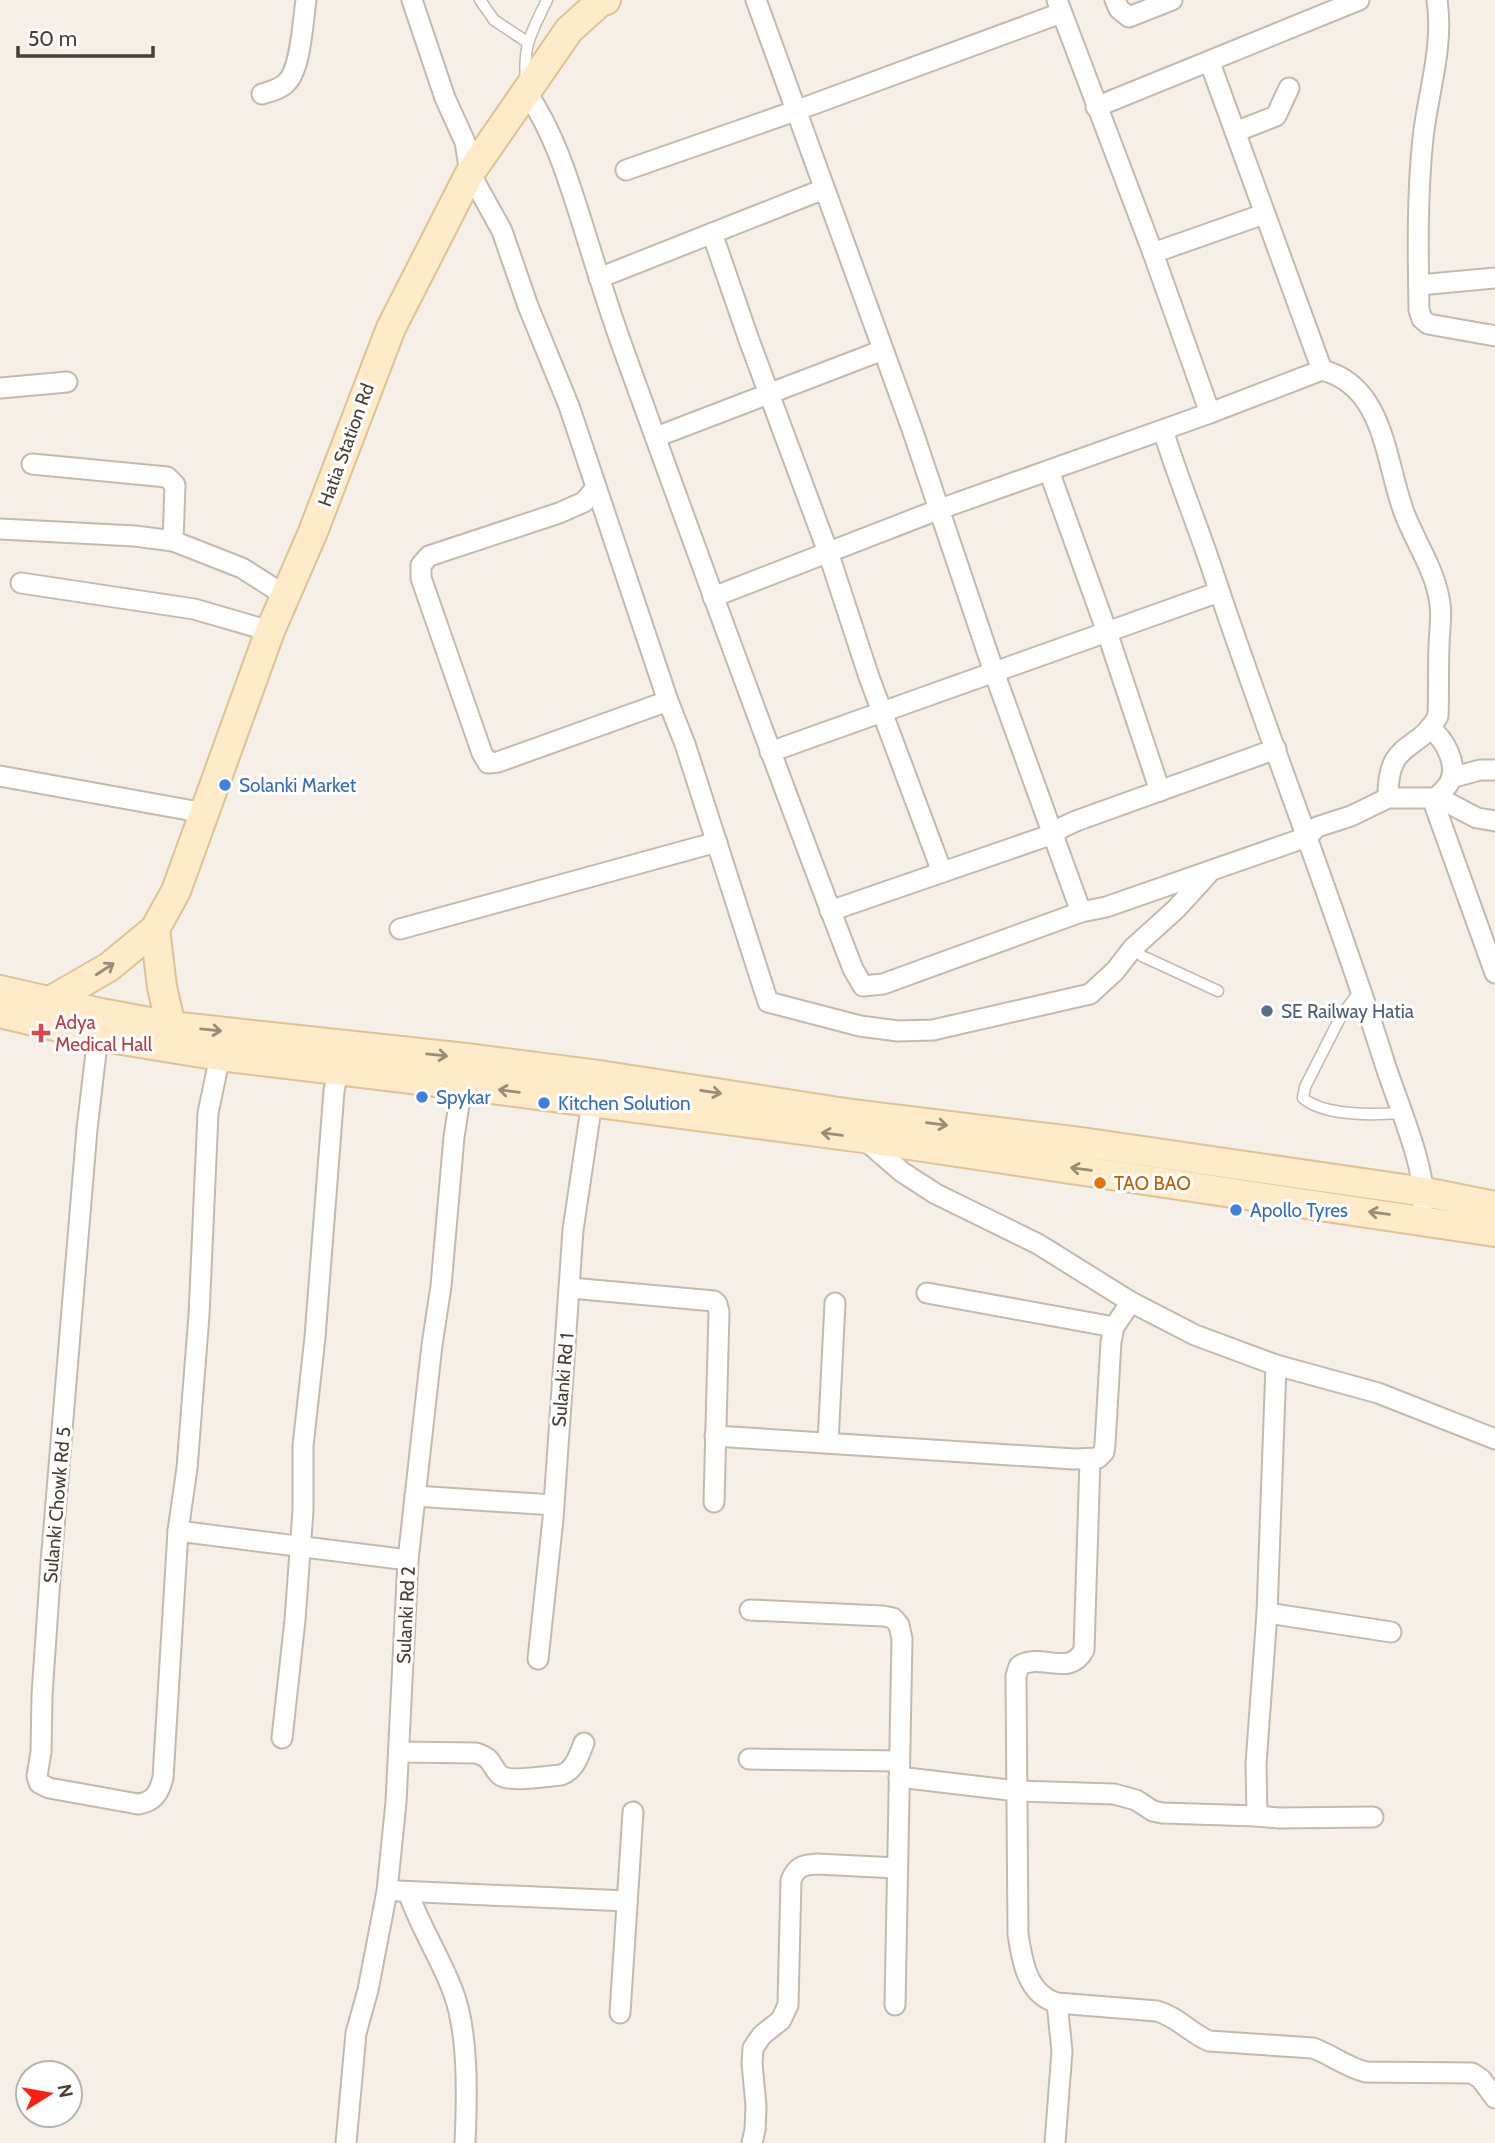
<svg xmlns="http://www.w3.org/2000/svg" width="1495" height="2143" font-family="Cabin,sans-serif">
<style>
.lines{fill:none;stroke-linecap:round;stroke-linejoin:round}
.lane-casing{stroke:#c5b9ab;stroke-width:13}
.street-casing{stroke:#c5b9ab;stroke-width:23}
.secondary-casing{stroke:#ddc294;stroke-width:32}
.lane{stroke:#fff;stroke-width:10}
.street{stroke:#fff;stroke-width:19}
.secondary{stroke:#ffebc7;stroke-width:28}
.oneway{stroke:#9b8c77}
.shop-dot{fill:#3f7fe0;stroke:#fff;stroke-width:2.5}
.service-dot{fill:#5c6f8a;stroke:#fff;stroke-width:2.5}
.health-dot{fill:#e0444e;stroke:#fff;stroke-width:2.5}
.food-dot{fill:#e8710a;stroke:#fff;stroke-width:2.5}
.labels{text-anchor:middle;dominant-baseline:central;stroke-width:6;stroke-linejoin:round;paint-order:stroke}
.street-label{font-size:19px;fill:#493f35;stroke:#fff}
.shop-label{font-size:19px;fill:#366cbe;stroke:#fff;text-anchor:start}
.service-label{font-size:19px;fill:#4e5e75;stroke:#fff;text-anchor:start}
.health-label{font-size:19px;fill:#be3a42;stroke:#fff;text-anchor:start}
.food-label{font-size:19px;fill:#c56008;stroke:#fff;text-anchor:start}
</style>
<rect width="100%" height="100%" fill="#f5efe7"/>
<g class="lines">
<g class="lane-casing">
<g id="lane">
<path d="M480,0L494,20L527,42"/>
<path d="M526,82C523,43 531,34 547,0"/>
<path d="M1133,948L1142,956L1218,991"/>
<path d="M1360,991L1341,1016L1305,1087L1303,1098C1324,1116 1374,1115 1401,1113"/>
</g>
</g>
<g class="street-casing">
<g id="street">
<path d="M412,0L445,98L465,142L470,173L502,231L528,306L569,406L668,701L685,744L768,1002L860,1026L898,1031L933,1030L1090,994L1115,971L1133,948L1176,909L1208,874"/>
<path d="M756,0L912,429L994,672L1081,912"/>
<path d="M1115,0L1119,9L1129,17L1172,0"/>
<path d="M1437,0C1444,47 1428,92 1423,138C1417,195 1418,252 1419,310L1422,319L1428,324L1495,336"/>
<path d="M1210,63L1322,370"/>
<path d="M527,93C555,134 569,182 584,229C597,271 610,313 625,354C700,560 774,765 853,969L863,986L883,984L1081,912L1106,907L1307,837L1317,827L1351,816L1388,798H1432L1495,973"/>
<path d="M262,94C271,91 281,89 287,82C301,68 303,20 306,0"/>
<path d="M1096,107L1359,0"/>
<path d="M1235,132L1276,116L1289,88"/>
<path d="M626,170L795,111L1061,13"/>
<path d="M712,233L749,340L828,552L869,677L942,872"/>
<path d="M1153,253L1264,214"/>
<path d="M599,278L824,189"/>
<path d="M1419,285L1495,278"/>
<path d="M0,388L67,382"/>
<path d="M1210,413L1322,370C1386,386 1385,464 1405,515C1417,545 1436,572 1440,604C1442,618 1439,633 1439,647C1438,670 1439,693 1438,716C1418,754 1387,738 1388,798"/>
<path d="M1163,430C1178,479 1198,526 1214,575C1268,738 1332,897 1384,1061C1395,1097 1427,1169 1423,1203"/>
<path d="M656,437L883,350"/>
<path d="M32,464L167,477L175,485L173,541"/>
<path d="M1049,471L1107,632L1160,791"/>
<path d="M596,488L584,502L559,513L429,556L421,565V578L482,753L488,763L498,762L668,701"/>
<path d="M0,529L135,536L173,541L242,568L286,596"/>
<path d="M21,583L194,609L270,631"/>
<path d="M713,597L940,509L1210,413L1153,253L1057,0"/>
<path d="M1431,729C1444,739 1457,762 1451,779C1449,786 1442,792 1437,797L1477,818L1495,821"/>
<path d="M770,752L1219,592"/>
<path d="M1453,768L1458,776L1480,770H1495"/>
<path d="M0,776L205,813"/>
<path d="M830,911L1053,834L1063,827L1076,821L1276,749"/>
<path d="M400,929L717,842"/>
<path d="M99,1027L87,1129L51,1563L42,1695L41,1752L37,1776L39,1783L49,1788L138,1804C154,1802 159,1793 163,1778L178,1531L187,1468L199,1315L208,1113L220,1056"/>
<path d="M864,1139L902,1172L936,1194L1038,1244L1131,1302L1195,1335L1276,1365L1378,1393L1495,1439"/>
<path d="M571,1288L714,1301L717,1304L719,1312L714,1502"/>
<path d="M927,1293L1114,1327"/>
<path d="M1276,1365L1267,1613L1256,1764L1257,1816L1279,1818L1373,1817"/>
<path d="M715,1436L1074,1459L1098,1458L1104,1452L1105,1444L1111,1342L1114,1327L1131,1302"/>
<path d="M828,1443L835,1303"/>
<path d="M1090,1460L1084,1650C1069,1678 1042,1652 1019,1666L1016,1676L1018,1934C1022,1961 1027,1994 1057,2003L1157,2011C1178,2017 1190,2033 1209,2041L1313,2048C1332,2055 1346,2067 1366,2072L1472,2073L1481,2079L1495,2098"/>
<path d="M415,1496L554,1505"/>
<path d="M178,1531L408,1560"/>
<path d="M750,1610L883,1616L893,1618L899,1625L902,1639L895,2005"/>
<path d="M1267,1613L1391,1632"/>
<path d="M538,1659L553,1519L573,1230L592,1102"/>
<path d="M282,1738L295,1620L303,1510V1446L315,1337L334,1091L338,1071"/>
<path d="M399,1752L476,1753C495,1759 489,1765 500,1775C510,1783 547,1776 561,1775C575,1770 578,1757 584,1743"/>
<path d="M749,1759L899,1761"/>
<path d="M899,1777L1017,1791L1114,1794L1136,1800L1153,1811L1162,1813L1257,1816"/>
<path d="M398,1891L627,1901"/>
<path d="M408,1892C420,1927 439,1955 452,1989C469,2030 467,2098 465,2143"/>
<path d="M620,2013L633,1812"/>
<path d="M346,2143L356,2033L368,1990L387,1891L396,1802L408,1560L432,1345L441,1286L454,1137L462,1085"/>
<path d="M752,2143L755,2130L756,2106L752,2063L753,2048L762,2035L781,2020L788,2005L791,1880C797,1866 803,1865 817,1864L897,1868"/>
<path d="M1055,2143L1062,2051L1057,2003"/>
</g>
</g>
<g class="secondary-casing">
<g id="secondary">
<path d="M155,929L162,987L171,1026L169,1044"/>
<path d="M0,990L101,1013L171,1026L466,1058L599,1075L852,1114L1080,1142L1425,1192L1495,1206"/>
<path d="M47,1011L50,1001L109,967L155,929L176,891L270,631L313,532L391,328L470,173L569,30L600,2L606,0"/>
<path d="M0,1013L97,1036L220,1056L462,1085L863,1138L1495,1232"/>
</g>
</g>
<use href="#lane" class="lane"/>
<use href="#street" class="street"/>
<use href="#secondary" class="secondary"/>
</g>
<defs><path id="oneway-shaft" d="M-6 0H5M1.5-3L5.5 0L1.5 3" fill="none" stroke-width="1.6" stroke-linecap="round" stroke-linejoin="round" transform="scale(1.75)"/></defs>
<g class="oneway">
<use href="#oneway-shaft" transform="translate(105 969) rotate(-33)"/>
<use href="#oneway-shaft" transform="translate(211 1030) rotate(6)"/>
<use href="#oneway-shaft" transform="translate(437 1055) rotate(6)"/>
<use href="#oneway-shaft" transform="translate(509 1091) rotate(-173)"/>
<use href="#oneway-shaft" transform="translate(711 1092) rotate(9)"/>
<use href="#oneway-shaft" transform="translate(937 1124) rotate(7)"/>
<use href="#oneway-shaft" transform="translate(832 1134) rotate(-172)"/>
<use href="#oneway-shaft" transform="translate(1081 1169) rotate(-172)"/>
<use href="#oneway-shaft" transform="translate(1379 1213) rotate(-172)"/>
</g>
<g class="shop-dot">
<circle cx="225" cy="785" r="7"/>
<circle cx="422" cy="1097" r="7"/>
<circle cx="544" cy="1103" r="7"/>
<circle cx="1236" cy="1210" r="7"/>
</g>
<circle class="service-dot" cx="1267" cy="1011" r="7"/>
<path class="health-dot" d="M37.5 1022.5h7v7h7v7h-7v7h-7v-7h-7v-7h7z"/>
<circle class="food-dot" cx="1100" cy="1183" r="7"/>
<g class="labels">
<g class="street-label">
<text transform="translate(346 445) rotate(-70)">Hatia Station Rd</text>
<text transform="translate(563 1380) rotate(-85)">Sulanki Rd 1</text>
<text transform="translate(57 1505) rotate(-85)">Sulanki Chowk Rd 5</text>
<text transform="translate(406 1615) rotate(-87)">Sulanki Rd 2</text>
</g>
<g class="shop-label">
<text x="239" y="785">Solanki Market</text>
<text x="436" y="1097">Spykar</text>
<text x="558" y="1103">Kitchen Solution</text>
<text x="1250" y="1210">Apollo Tyres</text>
</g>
<g class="service-label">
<text x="1281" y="1011">SE Railway Hatia</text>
</g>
<g class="health-label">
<text x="55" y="1022">Adya<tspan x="55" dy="22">Medical Hall</tspan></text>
</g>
<g class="food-label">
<text x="1114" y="1183">TAO BAO</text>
</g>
</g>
<g transform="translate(49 2094) rotate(79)"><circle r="33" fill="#ffffff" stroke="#b6b2ae" stroke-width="2"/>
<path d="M0-5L12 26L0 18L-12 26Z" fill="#ff1e14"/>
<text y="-10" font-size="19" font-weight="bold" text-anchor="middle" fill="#493f35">N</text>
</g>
<path d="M18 46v10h135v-10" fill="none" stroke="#493f35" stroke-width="3.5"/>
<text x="28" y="46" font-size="21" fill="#493f35" stroke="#ffffff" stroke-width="5" paint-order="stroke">50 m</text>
</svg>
